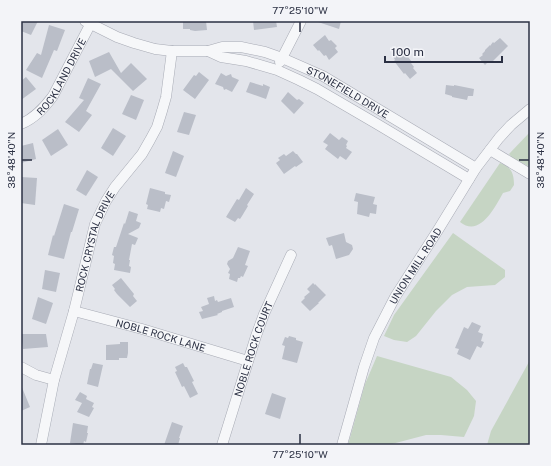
<svg xmlns="http://www.w3.org/2000/svg" width="551" height="466" font-family="'Public Sans',sans-serif">
<style>
.green{fill:#c6d5c4}
.building{fill:#babec8}
.lines{fill:none;stroke-linecap:round;stroke-linejoin:round}
.minor-casing{stroke:#a8abb5;stroke-width:11}
.minor{stroke:#f6f7f9;stroke-width:10}
.ticks{fill:none;stroke:#2b3043;stroke-width:1.5}
.labels{text-anchor:middle;dominant-baseline:central;stroke-width:3;stroke-linejoin:round;paint-order:stroke}
.street-label{font-size:10px;fill:#2b3043;stroke:#f3f4f8}
.neatline{fill:none;stroke:#2b3043;stroke-width:1.5}
.ticks-label{font-size:10px;text-anchor:middle;fill:#2b3043}
</style>
<rect width="100%" height="100%" fill="#e3e5eb"/>
<g class="green">
<path d="M530,132V167L512,158L509,154Z"/>
<path d="M500,163C511,167 514,173 514,185L510,191L503,193C495,207 480,238 460,222Z"/>
<path d="M453,233L505,270V277L495,285L467,287L452,295L436,311L416,336L407,342L394,340L384,336L394,315Z"/>
<path d="M377,356L451,377L467,390L476,401L474,416L464,437L441,435H426L388,445H348L365,384Z"/>
<path d="M530,360V445H487L491,431Z"/>
</g>
<g class="building">
<path d="M21,21H38L31,35L21,31Z"/>
<path d="M183,21H206L207,30L195,31L190,30V29H183Z"/>
<path d="M253,21H276L277,27L254,30Z"/>
<path d="M318,21H341L339,29L318,22Z"/>
<path d="M49,25L65,30L57,51L54,50L42,78L26,70L37,53L41,55Z"/>
<path d="M325,35L329,41L331,40L337,46L335,48L338,52L329,60L326,55L324,56L319,50L318,51L313,45Z"/>
<path d="M500,38L508,46L491,63L489,61L485,65L479,58L483,55L482,54L485,51V50L490,45V46L493,42L494,43Z"/>
<path d="M400,51L407,57H408L412,62L411,63L414,67L413,68L417,73L410,79L405,73L404,74L394,61L395,60L393,56Z"/>
<path d="M109,52L121,73L131,63L147,79L133,91L111,69L95,77L89,61Z"/>
<path d="M199,72L209,80L195,99L183,90L194,75L196,76Z"/>
<path d="M221,73L226,76L231,74L232,77L239,80L232,92L226,89L224,90L223,87L215,84Z"/>
<path d="M26,77L36,89L21,100V81Z"/>
<path d="M88,78L101,84L86,111L92,115L79,132L65,122L84,100L79,98Z"/>
<path d="M250,82L263,86V84L270,87L266,99L246,92Z"/>
<path d="M446,85L454,86V85L474,89L473,96H468L467,100L452,97V96L445,94Z"/>
<path d="M288,92L297,100L299,99L304,103L294,114L281,101Z"/>
<path d="M131,95L144,100L136,120L122,114Z"/>
<path d="M184,112L196,115L189,135L177,132Z"/>
<path d="M113,128L126,136L113,156L101,148Z"/>
<path d="M58,129L68,145L51,156L42,140Z"/>
<path d="M330,133L339,140L342,137L348,141L346,145L347,146L346,148L352,152L346,160L340,156L338,159L325,149L328,145L323,142Z"/>
<path d="M33,143L36,159L21,163V146Z"/>
<path d="M173,151L184,156L176,177L165,173Z"/>
<path d="M293,151L296,154H297L303,162L296,167L295,166L284,174L276,163L280,160L278,158L284,154L286,156Z"/>
<path d="M87,170L98,177L86,196L76,190Z"/>
<path d="M21,177L37,178L35,205L21,203Z"/>
<path d="M150,188L165,192V194L171,195L169,202L166,201L164,209L161,208L160,212L147,209L148,205L146,204Z"/>
<path d="M246,188L254,194L247,205L248,206L242,216L240,219L238,218L235,222L226,217L237,199L239,200Z"/>
<path d="M356,193L375,197L373,204L377,205L376,214L370,213L369,217L357,214L358,202L354,201Z"/>
<path d="M64,204L79,209L72,232H71L64,259L48,255L53,235L54,236Z"/>
<path d="M129,211L138,214L136,221L141,223L139,228L128,234L138,238L135,245L132,244L129,260H130L129,266L131,267L130,273L114,270L115,264L113,263L114,256L112,255L114,247H116L124,223L125,224Z"/>
<path d="M344,233L346,242L352,245L353,249L349,255L336,259L332,245L329,246L326,238Z"/>
<path d="M238,247L250,251L245,265L248,266L243,277L241,276L240,278H238L237,282L229,279L230,274L228,273L230,269L227,264L228,261L233,258Z"/>
<path d="M45,270L60,273L56,292L42,289Z"/>
<path d="M121,278L134,294L133,296L137,301L130,307L117,294L114,290L115,289L112,285Z"/>
<path d="M313,283L315,285V284L326,295L318,303H319L310,311L301,302L305,298L304,297L310,292L307,289Z"/>
<path d="M214,296L215,301L217,300L218,302L231,298L234,307L222,311V312L217,314L218,315L202,319L199,312L203,311L201,307L209,304L207,298Z"/>
<path d="M38,297L53,303L46,324L32,319Z"/>
<path d="M472,322L481,326L478,332L483,334L481,341L484,342L481,348L477,346L470,360L457,354L459,349L455,348L464,327L468,329Z"/>
<path d="M21,334H46L48,347L23,349Z"/>
<path d="M289,336L296,338V340L303,342L297,363L282,359L285,346L282,345L285,337L288,338Z"/>
<path d="M120,342H128V353L127,358H119V360H106V345L120,344Z"/>
<path d="M93,363L103,365L98,387L87,384L90,369H91Z"/>
<path d="M183,363L185,367H187L194,381L192,382L198,394L190,398L184,386L182,387L175,372L177,371L175,367Z"/>
<path d="M21,385L30,407L21,411Z"/>
<path d="M80,392L87,396L86,399L94,403L92,407L94,408L89,417L77,412L82,403L75,400Z"/>
<path d="M272,393L286,398L280,419L265,414Z"/>
<path d="M172,422L183,426L179,438H180L178,445H164Z"/>
<path d="M73,423L88,426L87,433H88L86,442L84,441L83,445L70,443Z"/>
</g>
<g class="lines">
<g class="minor-casing">
<g id="minor">
<path id="s1" d="M85,21L117,37L134,43L155,49L172,51H208L222,47H241L265,52L282,58L323,76L476,168"/>
<path d="M208,51L221,57L246,61L277,70L299,80L317,89L377,124L469,179"/>
<path d="M280,62L301,21"/>
<path id="s2" d="M21,124C35,118 44,108 53,96L92,21"/>
<path d="M490,150L530,174"/>
<path id="s3" d="M74,311L142,329L248,361"/>
<path d="M21,367L36,375L54,380"/>
<path id="s4" d="M41,445L54,380L74,311L95,224L106,201L115,187L142,154L150,140L157,127L162,111L166,97L172,51"/>
<path id="s5" d="M222,445L256,336L264,314L291,255"/>
<path id="s6" d="M342,445L364,367L374,338L395,297L438,230L476,168L499,138L511,125L530,109"/>
</g>
</g>
<use href="#minor" class="minor"/>
</g>
<path class="ticks" d="M300,22V32M22,160H32M519,160H529M300,434V444"/>
<g class="labels">
<g class="street-label">
<text stroke="none"><textPath href="#s2" startOffset="64">ROCKLAND DRIVE</textPath></text>
<text stroke="none"><textPath href="#s1" startOffset="279">STONEFIELD DRIVE</textPath></text>
<text stroke="none"><textPath href="#s4" startOffset="211">ROCK CRYSTAL DRIVE</textPath></text>
<text stroke="none"><textPath href="#s6" startOffset="195">UNION MILL ROAD</textPath></text>
<text stroke="none"><textPath href="#s3" startOffset="90">NOBLE ROCK LANE</textPath></text>
<text stroke="none"><textPath href="#s5" startOffset="101">NOBLE ROCK COURT</textPath></text>
</g>
</g>
<rect width="551" height="466" fill="none" stroke="#f3f4f8" stroke-width="44"/>
<path d="M385 56v6h117v-6" fill="none" stroke="#2b3043" stroke-width="2"/>
<text x="391" y="56" font-size="12" fill="#2b3043" stroke="#f3f4f8" stroke-width="3" paint-order="stroke">100 m</text>
<rect x="22" y="22" width="507" height="422" class="neatline"/>
<g class="ticks-label">
<text x="300" y="14">77°25'10"W</text>
<text transform="translate(11 160) rotate(-90)" y="4">38°48'40"N</text>
<text transform="translate(540 160) rotate(-90)" y="4">38°48'40"N</text>
<text x="300" y="458">77°25'10"W</text>
</g>
</svg>
